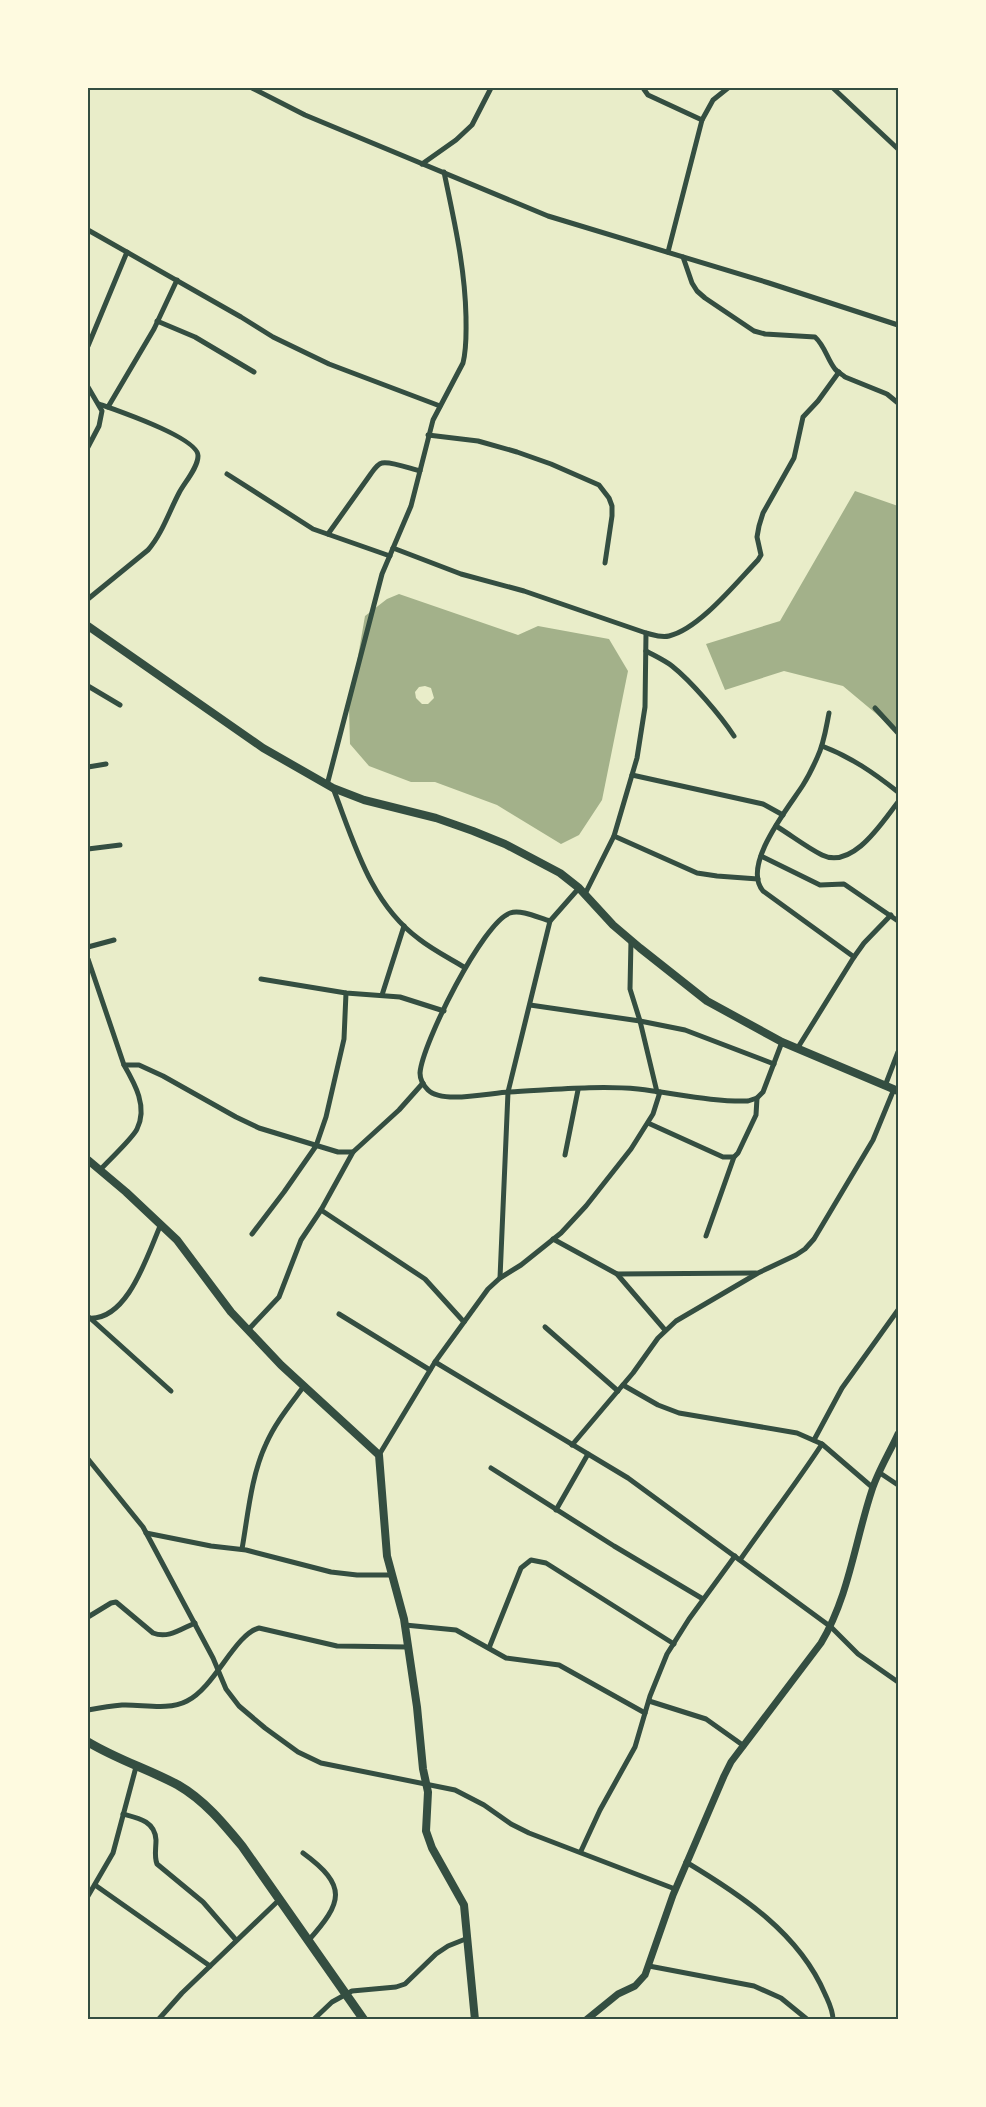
<svg xmlns="http://www.w3.org/2000/svg" width="986" height="2107" font-family="'Space Grotesk',sans-serif">
<style>
.water{fill:#a3b18a;fill-rule:evenodd}
.lines{fill:none;stroke-linecap:round;stroke-linejoin:round}
.minor{stroke:#344e41;stroke-width:5}
.tertiary{stroke:#344e41;stroke-width:7}
.secondary{stroke:#344e41;stroke-width:8}
.trunk{stroke:#344e41;stroke-width:9}
.neatline{fill:none;stroke:#344e41;stroke-width:2}
</style>
<rect width="100%" height="100%" fill="#e9edc9"/>
<g class="water">
<path d="M855,491L898,506V732L843,686L784,671L725,690L706,644L780,621Z"/>
<path d="M399,594L518,635L538,626L609,639L628,671L602,800L579,835L561,844L497,805L435,782H411L369,766L350,744L349,708L365,616L387,599ZM425,686L431,688L434,698L428,704H422L416,698L415,692L419,687Z"/>
</g>
<g class="lines">
<g class="minor">
<path d="M252,88L305,115L548,216L769,283L898,325"/>
<path d="M643,88L648,95L702,120"/>
<path d="M833,88L898,149"/>
<path d="M422,164L456,140L472,125L491,88"/>
<path d="M88,230L241,317L273,337L329,364L440,406"/>
<path d="M668,252L702,120L713,100L728,88"/>
<path d="M683,257L692,283L697,291L705,298L754,331L765,334L815,337C825,346 827,359 835,369C837,372 842,374 845,377L887,394L898,403"/>
<path d="M157,321L195,337L254,372"/>
<path d="M88,346L127,252"/>
<path d="M88,387L102,411L99,426L88,447"/>
<path d="M108,407L154,329L177,280"/>
<path d="M428,435L478,441L517,452L551,464L599,485L609,498L612,506V516L605,563"/>
<path d="M227,474L313,529L390,556"/>
<path d="M328,534L370,475C373,471 377,464 382,463C391,461 411,469 420,471"/>
<path d="M393,548L461,574L524,591L646,633C654,635 661,638 669,636C699,629 736,583 758,560L761,555L757,537L759,526L763,513L794,458L803,417L818,401L839,372"/>
<path d="M88,599L148,550C162,534 169,512 179,493C184,483 198,468 198,456C199,438 116,410 99,404"/>
<path d="M646,651C655,656 664,660 672,666C691,681 721,716 734,736"/>
<path d="M88,686L120,705"/>
<path d="M875,708L898,733"/>
<path d="M829,713C826,728 824,744 817,758C813,767 808,777 803,785C789,807 741,865 763,891L854,957"/>
<path d="M822,746C851,757 874,773 898,792"/>
<path d="M88,767L106,764"/>
<path d="M632,775L763,804L783,815"/>
<path d="M327,785L382,574L411,506L433,420L463,363C467,347 466,332 466,317C465,267 454,220 444,172"/>
<path d="M333,788C354,842 370,903 419,939C433,950 449,958 464,967"/>
<path d="M776,826C791,835 806,847 822,855C853,870 883,821 898,802"/>
<path d="M614,836L697,873L717,876L758,879"/>
<path d="M88,849L120,845"/>
<path d="M761,856L820,885L844,884L898,921"/>
<path d="M585,894L614,836L637,758L645,707L646,633"/>
<path d="M550,921C539,918 521,909 510,913C483,922 422,1044 420,1073C420,1079 423,1085 428,1090C442,1104 489,1093 509,1092C550,1090 598,1085 638,1089C674,1093 711,1102 748,1101L757,1098L763,1092L782,1042"/>
<path d="M631,940L630,989L640,1021L657,1092"/>
<path d="M88,947L114,940"/>
<path d="M88,959L124,1065H139L163,1076L236,1117L259,1128L338,1152H353L399,1110L423,1083"/>
<path d="M261,979L346,993L400,997L444,1011"/>
<path d="M382,995L404,926"/>
<path d="M530,1005L640,1021L685,1030L774,1064"/>
<path d="M797,1049L854,957L864,943L891,915"/>
<path d="M885,1086L898,1052"/>
<path d="M648,1123L723,1157H734L738,1153L756,1115L757,1098"/>
<path d="M565,1155L578,1090"/>
<path d="M100,1170C108,1161 133,1138 137,1129C148,1107 135,1084 124,1065"/>
<path d="M321,1210L425,1279L464,1322"/>
<path d="M252,1234L284,1192L316,1146L326,1117L344,1039L346,993"/>
<path d="M706,1236L734,1157"/>
<path d="M553,1239L617,1274L665,1330"/>
<path d="M617,1274L756,1273"/>
<path d="M500,1278L508,1092L550,921L579,888"/>
<path d="M339,1314L430,1370"/>
<path d="M88,1318C128,1322 148,1253 161,1224"/>
<path d="M90,1318L171,1391"/>
<path d="M545,1327L618,1391"/>
<path d="M248,1330L279,1297L301,1240L321,1210L353,1152"/>
<path d="M435,1362L628,1478L831,1627L858,1654L898,1682"/>
<path d="M623,1385L658,1405L679,1413L797,1433L822,1444L872,1487"/>
<path d="M814,1440L842,1388L898,1310"/>
<path d="M572,1445L633,1373L658,1338L676,1321L758,1273L796,1255L805,1249L814,1239L873,1140L894,1089"/>
<path d="M379,1455L435,1362L488,1289L500,1278L521,1265L561,1233L586,1206L631,1149L653,1114L660,1092"/>
<path d="M88,1459L143,1527L213,1658L226,1689L239,1706L265,1728L298,1752L321,1763L455,1790L484,1805L511,1824L529,1833L675,1889"/>
<path d="M491,1468L614,1546L703,1599"/>
<path d="M880,1473L898,1485"/>
<path d="M556,1510L588,1454"/>
<path d="M146,1533L211,1546L246,1550L331,1572L357,1575H392"/>
<path d="M242,1549C248,1515 251,1476 266,1444C275,1423 290,1405 304,1386"/>
<path d="M740,1560C767,1521 796,1484 822,1444"/>
<path d="M88,1617L111,1603L116,1602L153,1633C168,1639 181,1629 195,1623"/>
<path d="M405,1625L456,1630L506,1658L559,1665L645,1713"/>
<path d="M489,1648L521,1568L531,1560L546,1563L674,1644"/>
<path d="M649,1701L706,1719L744,1746"/>
<path d="M88,1710C99,1708 111,1706 122,1705C142,1704 168,1711 187,1701C215,1687 235,1634 259,1628L337,1646L408,1647"/>
<path d="M123,1814C138,1818 155,1821 156,1840C156,1849 154,1856 157,1864L203,1902L236,1940"/>
<path d="M581,1851L600,1810L635,1747L650,1696L667,1654L689,1619L735,1556"/>
<path d="M303,1853C348,1886 343,1902 308,1941"/>
<path d="M686,1862C741,1895 799,1933 825,1994C829,2003 833,2010 833,2020"/>
<path d="M95,1885L210,1966"/>
<path d="M88,1896L113,1853L136,1767"/>
<path d="M649,1966L754,1986L781,1998L808,2020"/>
<path d="M158,2020L182,1993L279,1900"/>
<path d="M313,2020L332,2002L352,1991L396,1987L405,1984L436,1954L448,1946L468,1938"/>
</g>
<path class="tertiary" d="M586,2020L618,1994L635,1986L645,1975L673,1895L724,1776L731,1762L821,1643C849,1596 855,1541 872,1490C878,1471 890,1452 898,1434"/>
<g class="secondary">
<path d="M88,626L263,748L333,788L364,800L436,818L473,831L505,844L560,873L579,888L613,925L640,948L707,1001L782,1042L898,1091"/>
<path d="M88,1160L126,1192L177,1240L231,1312L281,1365L379,1455L387,1556L404,1619L417,1707L423,1769L428,1792L426,1831L432,1848L464,1905L475,2020"/>
</g>
<path class="trunk" d="M88,1742C118,1760 148,1769 178,1785C204,1800 223,1823 242,1846L364,2020"/>
</g>
<rect width="986" height="2107" fill="none" stroke="#fefae0" stroke-width="178"/>
<rect x="89" y="89" width="808" height="1929" class="neatline"/>
</svg>
